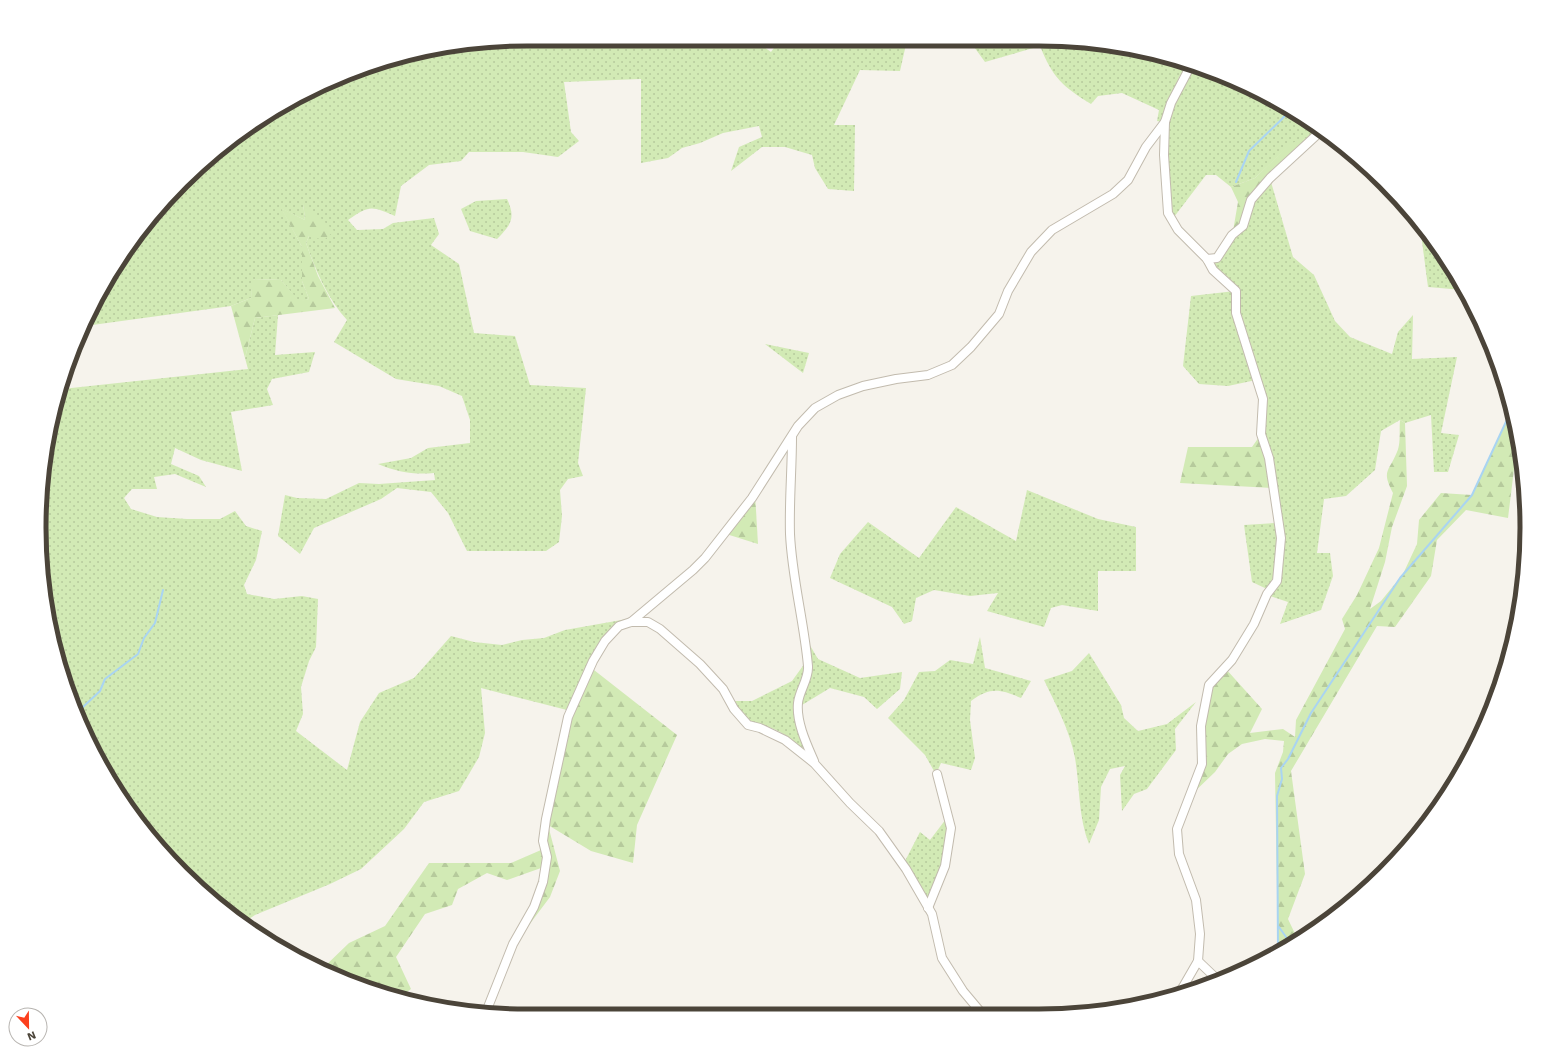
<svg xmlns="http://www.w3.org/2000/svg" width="1566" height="1055" font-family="'Work Sans',sans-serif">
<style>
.grass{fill:url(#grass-dots)}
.forest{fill:url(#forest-firs)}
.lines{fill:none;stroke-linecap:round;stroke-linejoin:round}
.stream{stroke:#a9d4f2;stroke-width:2}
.minor-casing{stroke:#c2bbae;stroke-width:10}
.minor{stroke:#fff;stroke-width:8}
.rim{fill:none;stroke:#4b4439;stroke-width:5}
</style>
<defs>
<pattern id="grass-dots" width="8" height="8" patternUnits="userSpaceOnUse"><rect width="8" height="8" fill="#d2eab5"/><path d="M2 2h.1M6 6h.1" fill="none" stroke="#b6ca9c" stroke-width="1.8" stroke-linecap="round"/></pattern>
<pattern id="forest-firs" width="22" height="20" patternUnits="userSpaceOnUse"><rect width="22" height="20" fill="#d2eab5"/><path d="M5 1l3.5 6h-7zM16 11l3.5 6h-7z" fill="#b6ca9c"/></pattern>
</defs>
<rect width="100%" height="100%" fill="#f6f3ec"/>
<g class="grass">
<path d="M1039,39L1134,48L1187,67L1179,77L1162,122L1157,121L1159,110L1122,93L1098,96L1091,104C1062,86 1053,78 1040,46L985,62L969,40Z"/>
<path d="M859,40H907L900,71L860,70L834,125H855L854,191L828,189L815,168L812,155L785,147H762L731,171L739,147L762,137L759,126L723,133L700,143L682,148L668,158L641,163V79L564,82L571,132L579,141L558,157L523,152H469L461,161L429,165L401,186L395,216C371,206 370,205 348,220L357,230L383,229L393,223L434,218L439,234L431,245L459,264L474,333L515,336L530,385L586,388L578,463L583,476L568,479L560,490L562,516L559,542L546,551H467L448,513L431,492L397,488L381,499L314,528L300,554L278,536L285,495L297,498L326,499L359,483L379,484L435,480L434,473C414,475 397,472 378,464L411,458L428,448L470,443V420L462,396L439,386L396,379L334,342L347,320C327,298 316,271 306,243L309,236L303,202L305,220L282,209L302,247V281L309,299L299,302L281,280L253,279L251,298L231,306L85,326L107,288L111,285L110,281L140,230L182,182L256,121L371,65L464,43L756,41L771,52L779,41H825L832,44L857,45Z"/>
<path d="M1192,68L1255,89L1318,129L1308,138L1291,144L1255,178L1231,187L1216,175H1206L1174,217L1170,212C1168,183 1163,151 1168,122C1171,103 1183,85 1192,68Z"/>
<path d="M1271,182L1293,257L1314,275L1335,321L1350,337L1392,354L1398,332L1413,315L1412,359L1457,357L1441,433L1459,435L1448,472H1434L1431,415L1405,423L1400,420L1381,431L1375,470L1346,496L1324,499L1317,553H1330L1333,576L1321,610L1280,624L1288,602L1270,596L1284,535L1261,434L1263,399L1256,380L1228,386L1199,384L1183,366L1191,296L1235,291L1210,261L1219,260L1254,201Z"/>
<path d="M507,199C516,218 511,225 497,239L470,231L461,209L476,201Z"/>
<path d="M1420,226L1445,256L1463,290L1428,287Z"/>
<path d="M278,315L275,355L315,352L309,372L272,379L267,389L273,405L231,412L242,471L201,460L175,448L171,464L199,476L206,487L175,474L154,477L157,489H132L124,498L131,509L157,517L187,519H220L235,511L246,526L262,531L256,560L244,585L247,594L274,599L302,596L318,599L316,647L309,661L301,687L303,714L296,731L347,770L360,722L379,693L414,678L451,636L474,642L502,645L522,640L544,638L565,630L627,619L616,626L567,710L481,688L485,733L479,757L459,791L424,802L404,829L361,869L330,884L255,915L243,923L230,915L182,873L104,772L65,685L48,623L40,495L47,445L51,438L62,389L248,369L245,358L255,318Z"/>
<path d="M765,344L809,353L803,373Z"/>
<path d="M1027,490L1098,519L1136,527V571H1098V611L1062,605L1051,608L1044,627L987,611L998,593L970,596L934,590L916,598L912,621L904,624L892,607L830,578L840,554L868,522L919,558L956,507L1016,541Z"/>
<path d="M1275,523C1278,544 1280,571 1267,589L1252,582L1244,525Z"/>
<path d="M980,637L985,668L1031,681L1021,698C1000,689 990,687 971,701L970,720L975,758L971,770L941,763L937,772L934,771L925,755L888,718L904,700L919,672L935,671L950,660L973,664Z"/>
<path d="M808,642L818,659L860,678L902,672L900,689L877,709L864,697L830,688L802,705Z"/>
<path d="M1089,653L1121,705L1124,718L1138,731L1167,724L1196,702L1175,729L1176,750L1147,789L1134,794L1122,811L1120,775L1125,766L1110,769L1101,787L1099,820L1089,844C1078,816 1080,787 1075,758C1070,731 1056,705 1044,680L1072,671Z"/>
<path d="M805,663L802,685L796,704L806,752C788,735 775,726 749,723L732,701H752L792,681Z"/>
<path d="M946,819C951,846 937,876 927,901L905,861L920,832L930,840Z"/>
</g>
<g class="forest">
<path d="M1308,138L1268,177L1241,225L1233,231L1238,202L1231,187L1255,178L1291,143Z"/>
<path d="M303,201L334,231L324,240L309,236L306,243L318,276L335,308L255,318L245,358L231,306L251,298L252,279L281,280L299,301L309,299L302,281V247L281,208L305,220Z"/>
<path d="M1511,411L1518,437L1508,518L1466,510L1437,540L1431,576L1395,627L1377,626L1291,771L1305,874L1288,919L1298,940L1278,950L1275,773L1283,752L1284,741L1265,739L1242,744L1228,754L1215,772L1190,796L1202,764L1201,726L1209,685L1225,668L1262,709L1250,733L1283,729L1295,737L1296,720L1345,629L1342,619L1357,595L1379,548L1393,493C1381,470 1389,472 1397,452C1401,444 1399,430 1400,420L1405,423L1407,486L1392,527L1385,562L1370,609L1381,601L1403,574L1417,544L1419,520L1441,493L1472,495Z"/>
<path d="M1259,437L1269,458L1273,488L1180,483L1188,447H1252Z"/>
<path d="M755,493L758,544L723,533Z"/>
<path d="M594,670L677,735L637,825L633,863L591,851L548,825L560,871L550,897L526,929L539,905L547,881L549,857L546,841L547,824L572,718Z"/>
<path d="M541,850L544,858L541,868L507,880L487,873L458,889L452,905L425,914L396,957L411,989L401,996L322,969L349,943L385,926L429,863H511Z"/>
</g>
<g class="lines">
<g class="stream">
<path d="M1236,182L1249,151L1281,120L1289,111"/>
<path d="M78,715L83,707L100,691L105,679L138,654L144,638L155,623L163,590"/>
<path d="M1279,927L1291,944"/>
<path d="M1278,950L1277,796L1282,779L1281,768L1288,759L1311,713L1400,578L1472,495L1511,411"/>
</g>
<g class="minor-casing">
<g id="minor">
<path d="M1165,122L1164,155L1168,213L1178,230L1207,259L1213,270L1236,291V313L1263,399L1261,434L1269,458L1281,538L1277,581L1267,594L1254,624L1232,660L1209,685L1201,726L1202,764L1177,829L1179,854L1196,900L1200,934L1198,961L1183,987L1178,993"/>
<path d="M1207,259L1217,258L1232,235L1243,226L1251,200L1270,178L1321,131"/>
<path d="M792,437C792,469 789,502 790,534C792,578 804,621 808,666C809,679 799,691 798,703C796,722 807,745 814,761"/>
<path d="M631,622L693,570L705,558L752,498L798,426L815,408L838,395L863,386L896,379L928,375L952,365L971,347L999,314L1008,291L1031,252L1052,230L1113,194L1128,180L1146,147L1165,122L1171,103L1190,67"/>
<path d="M928,908L945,866L951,828L937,774"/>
<path d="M1198,961L1219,981"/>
<path d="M486,1012L513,944L534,907L543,882L547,857L543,841L546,819L568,717L593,661L605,641L619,626L631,622H648L660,629L700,664L723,689L734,709L748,725L760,728L785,740L814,763L850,803L879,831L906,869L932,914L942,958L963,991L984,1016"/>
</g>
</g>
<use href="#minor" class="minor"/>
</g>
<path d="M0 0H1566V1055H0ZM527 46H1039A481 481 0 0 1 1520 527V528A481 481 0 0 1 1039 1009H527A481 481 0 0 1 46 528V527A481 481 0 0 1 527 46Z" fill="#fff" fill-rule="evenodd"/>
<path class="rim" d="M527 46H1039A481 481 0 0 1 1520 527V528A481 481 0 0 1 1039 1009H527A481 481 0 0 1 46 528V527A481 481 0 0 1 527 46Z"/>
<g transform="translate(28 1027) rotate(158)"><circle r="19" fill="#ffffff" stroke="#b7b4b0"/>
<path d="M0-3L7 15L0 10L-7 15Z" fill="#fc3f1d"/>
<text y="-6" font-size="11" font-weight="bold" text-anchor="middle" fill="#4b4439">N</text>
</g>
</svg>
